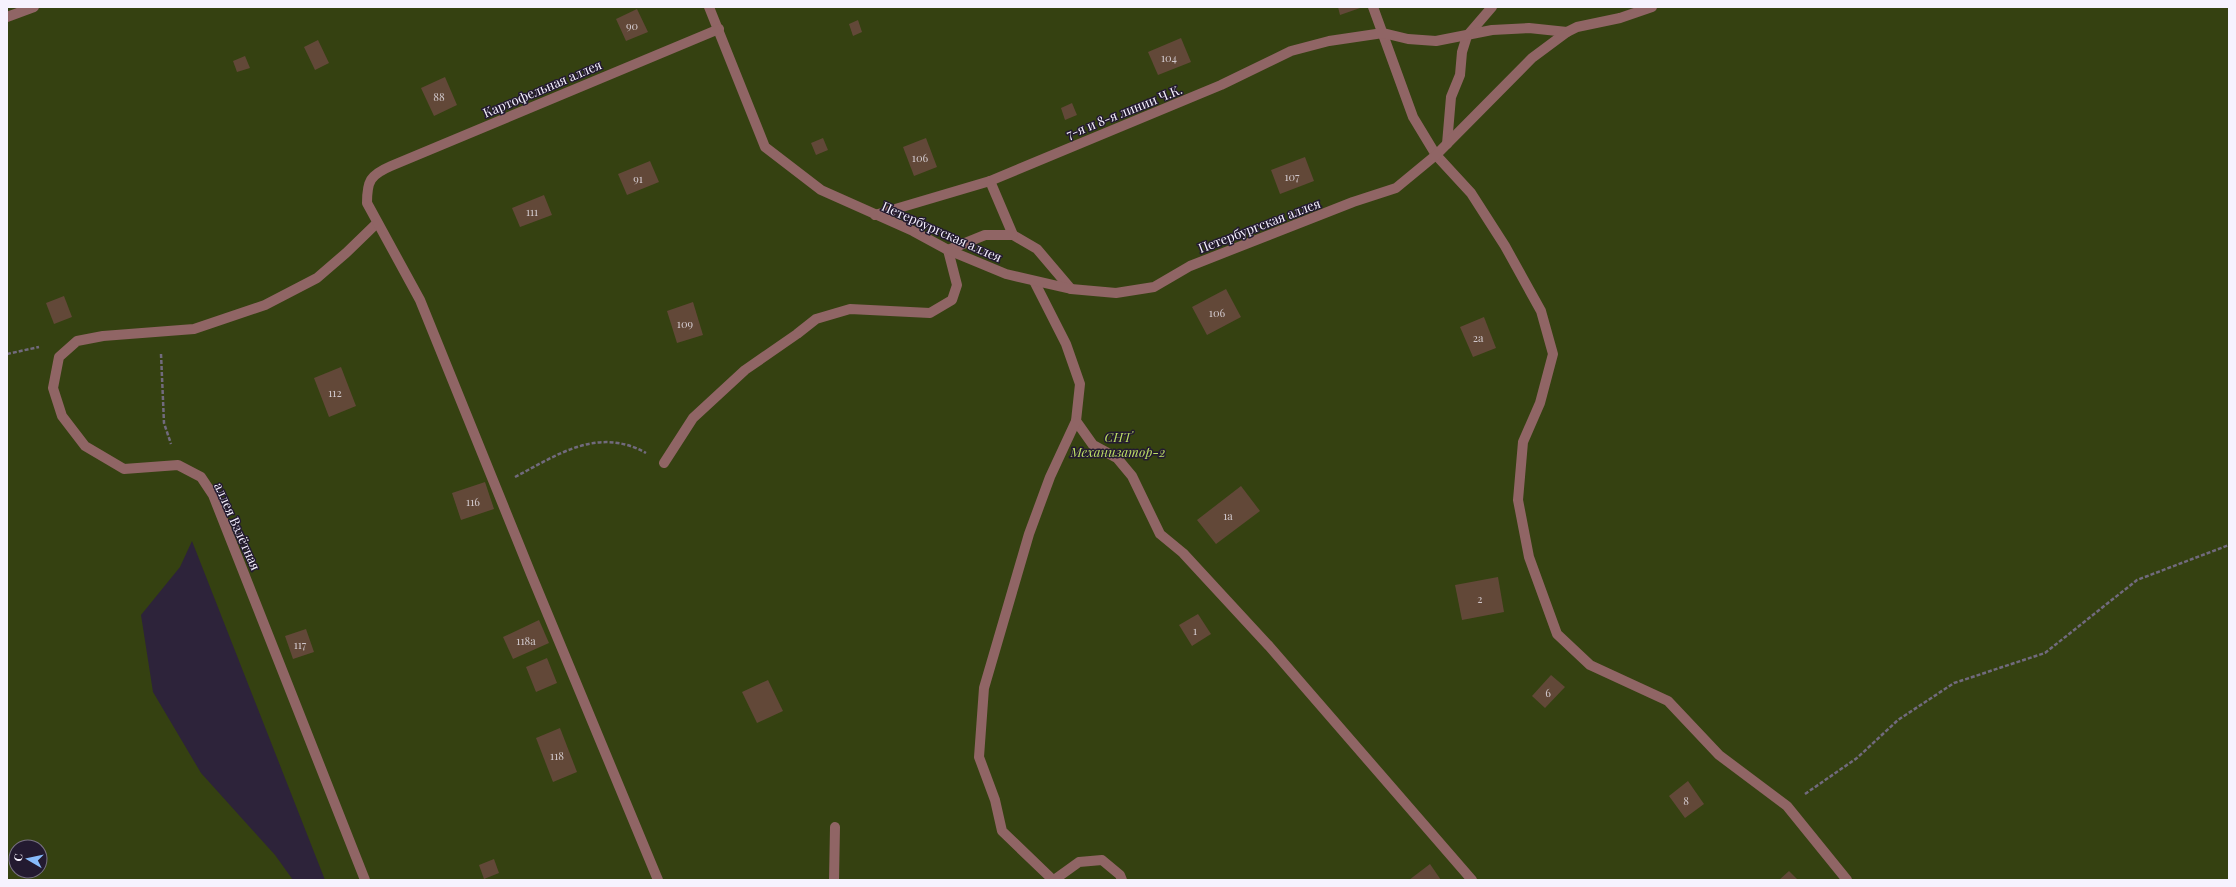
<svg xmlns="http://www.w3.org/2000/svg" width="2236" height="887" font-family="'Playfair Display',serif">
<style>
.green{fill:#354111;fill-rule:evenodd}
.building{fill:#624838}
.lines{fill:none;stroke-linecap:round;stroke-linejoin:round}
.path{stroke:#716a7d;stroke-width:2.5;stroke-dasharray:4 2;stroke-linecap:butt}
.service{stroke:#906565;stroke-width:10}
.minor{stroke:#906565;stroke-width:10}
.labels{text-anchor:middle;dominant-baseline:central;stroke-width:3;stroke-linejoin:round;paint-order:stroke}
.number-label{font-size:11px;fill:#d1c8cc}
.street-label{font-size:13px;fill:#f6f2fe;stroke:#231a30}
.park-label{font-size:13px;font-style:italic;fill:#bddf65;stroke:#231a30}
</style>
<rect width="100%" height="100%" fill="#2d233a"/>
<path class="green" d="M7,7H2229V880H325L192,541L180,567L141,615L153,692L201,773L275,855L293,880H7ZM16,847H40V871H16Z"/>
<g class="building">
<path d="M1338,7H1363L1340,15Z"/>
<path d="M637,9L648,32L626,41L616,19Z"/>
<path d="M858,20L862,32L853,36L849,24Z"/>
<path d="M1181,38L1191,62L1158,75L1148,52Z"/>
<path d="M318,40L329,63L315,70L304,47Z"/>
<path d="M245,56L250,68L237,72L233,61Z"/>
<path d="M445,77L457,105L434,116L421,88Z"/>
<path d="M1072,103L1077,115L1065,120L1061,108Z"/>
<path d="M823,138L828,150L816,155L811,143Z"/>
<path d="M926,138L937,167L914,176L903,147Z"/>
<path d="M1305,157L1314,181L1280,194L1271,170Z"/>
<path d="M650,161L659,182L627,195L618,174Z"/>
<path d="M544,195L552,215L520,227L512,208Z"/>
<path d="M1226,289L1241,317L1207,335L1192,307Z"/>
<path d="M64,296L72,317L54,324L46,303Z"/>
<path d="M693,302L703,335L677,343L667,311Z"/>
<path d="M1484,317L1496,348L1473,357L1460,327Z"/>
<path d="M341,367L356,406L329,417L314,378Z"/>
<path d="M485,482L494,509L461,520L452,493Z"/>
<path d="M1241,486L1260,511L1216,544L1197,520Z"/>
<path d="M1498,577L1504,612L1462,620L1455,585Z"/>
<path d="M1198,614L1211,634L1192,646L1179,625Z"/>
<path d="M539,620L549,643L513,659L503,637Z"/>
<path d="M306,629L314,652L293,659L285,636Z"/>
<path d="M547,658L557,683L536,692L526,667Z"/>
<path d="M1551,675L1565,687L1545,708L1532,696Z"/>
<path d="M768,680L783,711L757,723L742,692Z"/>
<path d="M560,728L577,772L553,782L536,738Z"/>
<path d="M1688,781L1704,804L1685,818L1669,796Z"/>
<path d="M494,859L499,873L484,879L479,865Z"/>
<path d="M1430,864L1441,880H1409Z"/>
<path d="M1789,871L1798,880H1779Z"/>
</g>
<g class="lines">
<g class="path">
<path d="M7,354L39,347"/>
<path d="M161,354L164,423L171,444"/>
<path d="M515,477C557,455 598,426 646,453"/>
<path d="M1805,794L1857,758L1898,720L1954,683L2045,653L2137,580L2229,545"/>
</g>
<g class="service">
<path d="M1373,7L1413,117L1436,155L1471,193L1505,246L1541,311L1553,354L1540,403L1523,442L1518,500L1529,557L1557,634L1590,665L1668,701L1719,755L1787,806L1847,880"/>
<path d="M7,17L34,7"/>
<path d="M1447,144L1451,97L1460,75L1462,52L1467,36L1492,7"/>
<path d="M990,181L1013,235L1037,249L1071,289"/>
<path d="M875,215L990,181L1221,85L1291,51L1329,41L1383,33L1408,39L1436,41L1492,30L1529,28L1567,32"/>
<path d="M1034,281L1066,344L1080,384L1076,421L1093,445L1117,458L1132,476L1160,534L1183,553L1269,646L1472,880"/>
<path d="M664,463L693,418L745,370L797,334L816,319L850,309L930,313L952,300L957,285L948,250L985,235H1013"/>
<path d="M365,880L213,495L201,477L178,465L124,469L85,446L62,416L53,388L59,357L77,341L103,336L194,329L265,305L317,278L346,253L377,223"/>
<path d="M834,880L835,827"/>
<path d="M1053,880L1002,831L995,800L979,757L984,688L1029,534L1050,477L1076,421"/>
<path d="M1054,880L1079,862L1102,860L1120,875L1122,880"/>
</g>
<g class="minor">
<path d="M709,7L765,147L821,190L913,231L948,250L1006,274L1071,289L1116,293L1154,287L1190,266L1353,202L1396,188L1436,155L1532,58L1567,32L1577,27L1620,18L1652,7"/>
<path d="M658,880L531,574L420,300L367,203C367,181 370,175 391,166L719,29"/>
</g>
</g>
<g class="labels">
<g class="number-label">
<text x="632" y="25">90</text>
<text x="1169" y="57">104</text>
<text x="439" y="96">88</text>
<text x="920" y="157">106</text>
<text x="1292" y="176">107</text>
<text x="638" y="178">91</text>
<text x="532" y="211">111</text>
<text x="1217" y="312">106</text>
<text x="685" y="323">109</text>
<text x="1478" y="337">2а</text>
<text x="335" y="392">112</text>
<text x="473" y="501">116</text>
<text x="1228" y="515">1а</text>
<text x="1480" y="598">2</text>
<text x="1195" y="630">1</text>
<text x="526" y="640">118а</text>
<text x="300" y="644">117</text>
<text x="1548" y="692">6</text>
<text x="557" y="755">118</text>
<text x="1686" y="800">8</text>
</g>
<g class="street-label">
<text transform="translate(542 88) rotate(-23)">Картофельная аллея</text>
<text transform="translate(1124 111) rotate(-22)">7-я и 8-я линии Ч.К.</text>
<text transform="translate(1259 225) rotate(-21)">Петербургская аллея</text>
<text transform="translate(942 231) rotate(24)">Петербургская аллея</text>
<text transform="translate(238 526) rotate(66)">аллея Взлётная</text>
</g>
<g class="park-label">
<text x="1118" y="436">СНТ<tspan x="1118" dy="15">Механизатор-2</tspan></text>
</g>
</g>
<rect width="2236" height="887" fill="none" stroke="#f6f2fe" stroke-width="16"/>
<g transform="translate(28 859) rotate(279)"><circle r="19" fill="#231a30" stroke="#777082"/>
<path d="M0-3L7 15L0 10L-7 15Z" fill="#87bbfb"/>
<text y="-6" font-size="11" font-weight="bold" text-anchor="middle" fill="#f6f2fe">С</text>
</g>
</svg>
